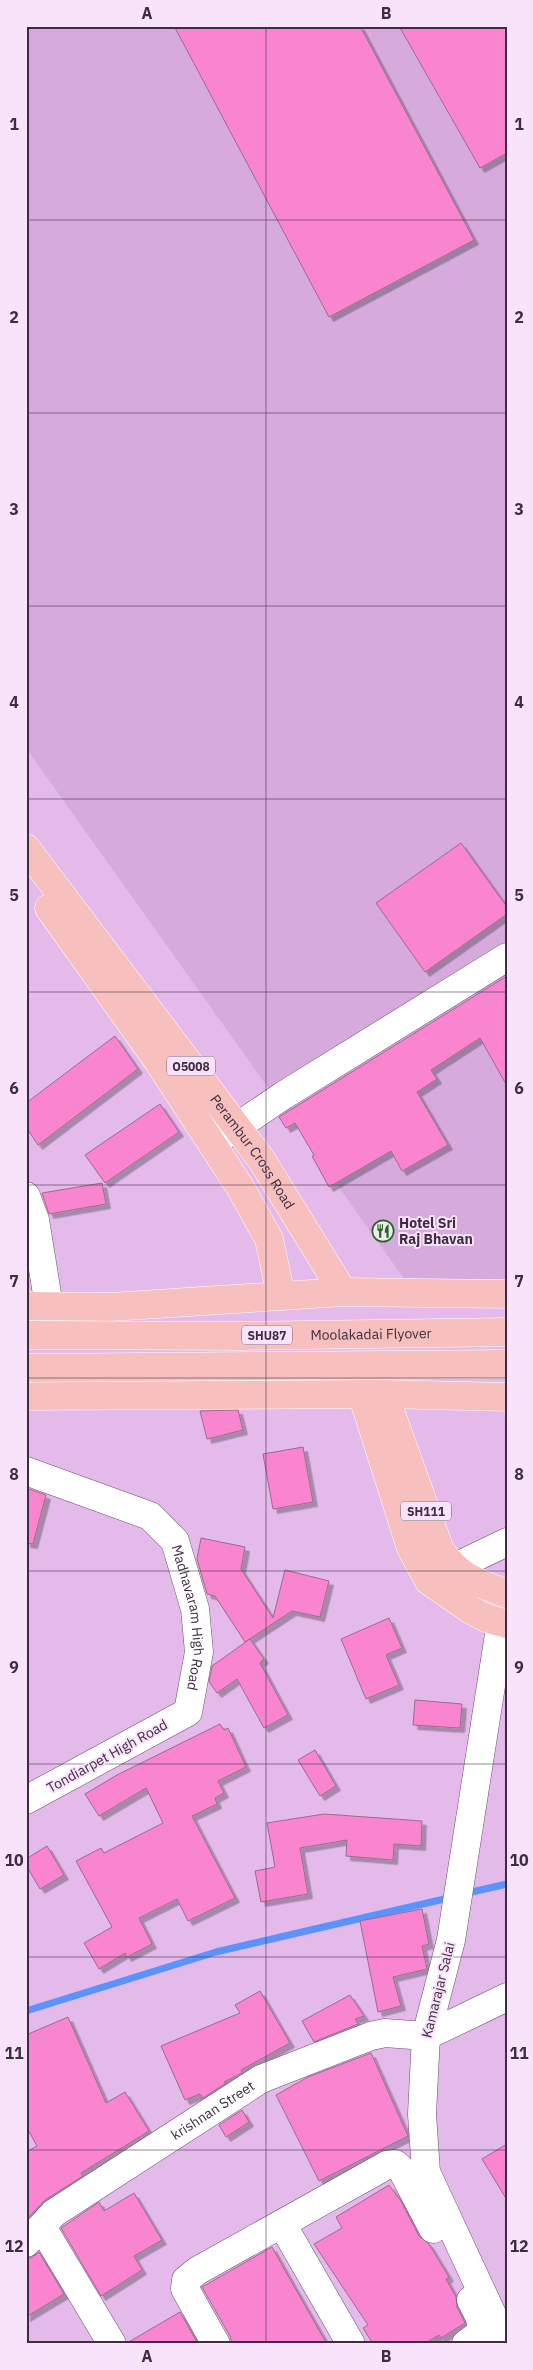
<svg xmlns="http://www.w3.org/2000/svg" width="533" height="2370" font-family="'IBM Plex Sans',sans-serif">
<style>
.built{fill:#d6aadc}
.lines{fill:none;stroke-linecap:round;stroke-linejoin:round}
.stream{stroke:#5b92fc;stroke-width:7}
.building{fill:#f985d1;stroke:#9d6a8a;filter:url(#shadow)}
.minor-casing{stroke:#6f4c74;stroke-width:29}
.major-casing{stroke:#fff;stroke-width:29}
.minor{stroke:#fff;stroke-width:28}
.major{stroke:#f7bfbd;stroke-width:28}
.major-bridge-casing{stroke:#fff;stroke-width:29;stroke-linecap:butt}
.major-bridge{stroke:#f7bfbd;stroke-width:28}
.grid{fill:none;stroke:#3d2d3f;stroke-width:1;stroke-opacity:0.55}
.labels{text-anchor:middle;dominant-baseline:central;stroke-width:4;stroke-linejoin:round;paint-order:stroke}
.shield{fill:#f8e3fb;stroke:#756477;stroke-width:1}
.shield-label{font-size:12px;font-weight:bold;fill:#3d2d3f}
.street-label{font-size:14px;fill:#3d2d3f;stroke:#f8e3fb}
.poi-label{font-size:14px;font-weight:bold;fill:#3d2d3f;stroke:#f8e3fb;text-anchor:start}
.neatline{fill:none;stroke:#3d2d3f;stroke-width:2}
.grid-label{font-size:16px;text-anchor:middle;font-weight:bold;fill:#3d2d3f}
</style>
<defs>
<filter id="shadow"><feDropShadow dx="4.5" dy="4.5" stdDeviation="0" flood-color="#0004"/></filter>
</defs>
<rect width="100%" height="100%" fill="#e3bae9"/>
<path class="built" d="M26,26H507V1282L405,1280L26,748Z"/>
<g class="lines">
<g class="stream">
<path d="M463,1894L507,1884"/>
<path d="M26,2011L216,1952L453,1897"/>
</g>
</g>
<g class="building">
<path d="M174,26H360L474,240L329,317Z"/>
<path d="M399,26H507V153L480,168Z"/>
<path d="M461,843L507,907V914L425,972L376,903Z"/>
<path d="M507,976V1086L480,1038L431,1070L437,1079L417,1092L448,1145L402,1171L391,1151L329,1187L312,1156L314,1155L295,1123L286,1128L279,1117Z"/>
<path d="M115,1036L138,1069L38,1145L26,1127V1103Z"/>
<path d="M160,1104L179,1132L105,1183L85,1155Z"/>
<path d="M102,1183L106,1204L49,1214L42,1193Z"/>
<path d="M238,1410L243,1430L207,1439L200,1411Z"/>
<path d="M303,1447L313,1502L273,1509L263,1454Z"/>
<path d="M26,1488L46,1495L33,1544L26,1543Z"/>
<path d="M201,1538L245,1547L241,1569L273,1618L285,1570L329,1581L320,1617L292,1611L245,1642L215,1596L207,1594L197,1559Z"/>
<path d="M389,1618L402,1648L386,1655L399,1685L366,1699L341,1639Z"/>
<path d="M250,1639L264,1659L260,1663L288,1715L264,1728L237,1679L217,1693L209,1682L212,1666Z"/>
<path d="M415,1700L462,1704L460,1728L413,1725Z"/>
<path d="M220,1724L224,1730L228,1728L246,1767L218,1781L224,1793L215,1798L217,1804L192,1816L235,1898L188,1921L177,1899L139,1918L152,1944L127,1957L125,1953L99,1969L84,1943L112,1927L76,1861L101,1848L104,1853L163,1823L146,1788L99,1816L85,1794L117,1775Z"/>
<path d="M315,1750L336,1786L320,1796L298,1760Z"/>
<path d="M324,1814L422,1821L421,1846L394,1844L393,1860L346,1856L347,1840L300,1848L308,1894L261,1902L255,1871L275,1867L267,1823Z"/>
<path d="M47,1846L64,1875L40,1889L26,1865V1859Z"/>
<path d="M422,1909L429,1944L422,1946L427,1969L393,1977L401,2006L378,2012L360,1921Z"/>
<path d="M260,1991L290,2043L241,2070L242,2073L224,2082L226,2083L203,2098L200,2094L185,2100L161,2046L240,2013L235,2005Z"/>
<path d="M350,1995L364,2016L355,2019L358,2024L314,2042L302,2021Z"/>
<path d="M68,2017L106,2103L125,2092L149,2131L81,2173L83,2176L45,2200L26,2220V2152L37,2146L26,2126V2035Z"/>
<path d="M371,2053L408,2136L319,2181L276,2095L308,2077Z"/>
<path d="M242,2110L249,2122L226,2137L219,2125Z"/>
<path d="M507,2144V2200L482,2159Z"/>
<path d="M389,2185L401,2201L419,2236L429,2244L449,2277L446,2279L456,2297L457,2307L465,2323L441,2338L439,2335L424,2344H373L363,2328L368,2325L314,2244L342,2228L336,2217Z"/>
<path d="M134,2193L162,2240L134,2256L142,2270L101,2296L61,2228L99,2202L104,2211Z"/>
<path d="M272,2247L287,2274L327,2344H232L230,2336L202,2287Z"/>
<path d="M39,2252L64,2294L26,2317V2258H31Z"/>
<path d="M180,2312L198,2344H128L127,2343Z"/>
</g>
<g class="lines">
<g class="minor-casing">
<g id="minor">
<path d="M213,1143L284,1095L507,957"/>
<path d="M26,1196L35,1220L49,1306"/>
<path id="s1" d="M26,1471L150,1516L175,1541L195,1609L199,1652L188,1712L26,1800"/>
<path d="M453,1568L507,1542"/>
<path d="M501,1622L451,1940L426,2036L422,2114L426,2172L506,2344"/>
<path d="M282,2224L351,2344"/>
<path d="M42,2227L112,2344"/>
<path id="s2" d="M26,2243L54,2213L261,2079L371,2036L385,2033L426,2036L507,1997"/>
<path d="M216,2344L185,2289L186,2280L197,2271L387,2165L395,2164L402,2170L433,2229"/>
<path d="M466,2344L482,2332L480,2318L471,2300"/>
</g>
</g>
<g class="major-casing">
<g id="major">
<path id="s3" d="M26,848L261,1159L343,1292"/>
<path d="M49,908L158,1061L240,1187L269,1239L281,1296"/>
<path d="M26,1306L110,1307L343,1292L507,1294"/>
<path d="M362,1394L411,1548L429,1581L471,1610L486,1618L507,1624"/>
<path d="M384,1394L440,1550C461,1579 475,1581 507,1594"/>
<path d="M26,1396L384,1394L507,1397"/>
</g>
</g>
<use href="#minor" class="minor"/>
<use href="#major" class="major"/>
<g class="major-bridge-casing">
<g id="major-bridge">
<path id="s4" d="M26,1335L244,1336L507,1332"/>
<path d="M26,1368L507,1364"/>
</g>
</g>
<use href="#major-bridge" class="major-bridge"/>
</g>
<path class="grid" d="M266,26V2344M26,220H507M26,413H507M26,606H507M26,799H507M26,992H507M26,1185H507M26,1378H507M26,1571H507M26,1764H507M26,1957H507M26,2150H507"/>
<defs>
<g id="restaurant-ring" transform="scale(1.125)"><circle r="9.5" fill="#f8e3fb" stroke="#1d6f17" stroke-width="1.5"/><path d="M-5-6h1v4h1v-4h1v4h1v-4h1v5L-1.5 .5V6h-2V.5L-5-1ZM5-6V6H3V1.5H1.5Q1.5-4 5-6Z" fill="#1d6f17"/></g>
</defs>
<g fill-rule="evenodd">
<use href="#restaurant-ring" x="383" y="1231"/>
</g>
<g class="labels">
<g class="shield">
<rect x="167" y="1056.5" width="48" height="19" rx="4"/>
<rect x="242" y="1325.5" width="50" height="19" rx="4"/>
<rect x="401" y="1501.5" width="50" height="19" rx="4"/>
</g>
<g class="shield-label">
<text x="191" y="1066">O5008</text>
<text x="267" y="1335">SHU87</text>
<text x="426" y="1511">SH111</text>
</g>
<g class="street-label">
<text stroke="none"><textPath href="#s3" startOffset="379">Perambur Cross Road</textPath></text>
<text stroke="none"><textPath href="#s4" startOffset="345">Moolakadai Flyover</textPath></text>
<text stroke="none"><textPath href="#s1" startOffset="246">Madhavaram High Road</textPath></text>
<text transform="translate(107 1756) rotate(-29)">Tondiarpet High Road</text>
<text transform="translate(438 1990) rotate(-76)">Kamarajar Salai</text>
<text stroke="none"><textPath href="#s2" startOffset="230">krishnan Street</textPath></text>
</g>
<g class="poi-label">
<text x="399" y="1223">Hotel Sri<tspan x="399" dy="16">Raj Bhavan</tspan></text>
</g>
</g>
<rect width="533" height="2370" fill="none" stroke="#f8e3fb" stroke-width="55"/>
<rect x="28" y="28" width="478" height="2314" class="neatline"/>
<g class="grid-label">
<text x="147" y="19">A</text>
<text x="386" y="19">B</text>
<text x="14" y="130">1</text>
<text x="519" y="130">1</text>
<text x="14" y="323">2</text>
<text x="519" y="323">2</text>
<text x="14" y="515">3</text>
<text x="519" y="515">3</text>
<text x="14" y="708">4</text>
<text x="519" y="708">4</text>
<text x="14" y="901">5</text>
<text x="519" y="901">5</text>
<text x="14" y="1094">6</text>
<text x="519" y="1094">6</text>
<text x="14" y="1287">7</text>
<text x="519" y="1287">7</text>
<text x="14" y="1480">8</text>
<text x="519" y="1480">8</text>
<text x="14" y="1673">9</text>
<text x="519" y="1673">9</text>
<text x="14" y="1866">10</text>
<text x="519" y="1866">10</text>
<text x="14" y="2059">11</text>
<text x="519" y="2059">11</text>
<text x="14" y="2252">12</text>
<text x="519" y="2252">12</text>
<text x="147" y="2362">A</text>
<text x="386" y="2362">B</text>
</g>
</svg>
